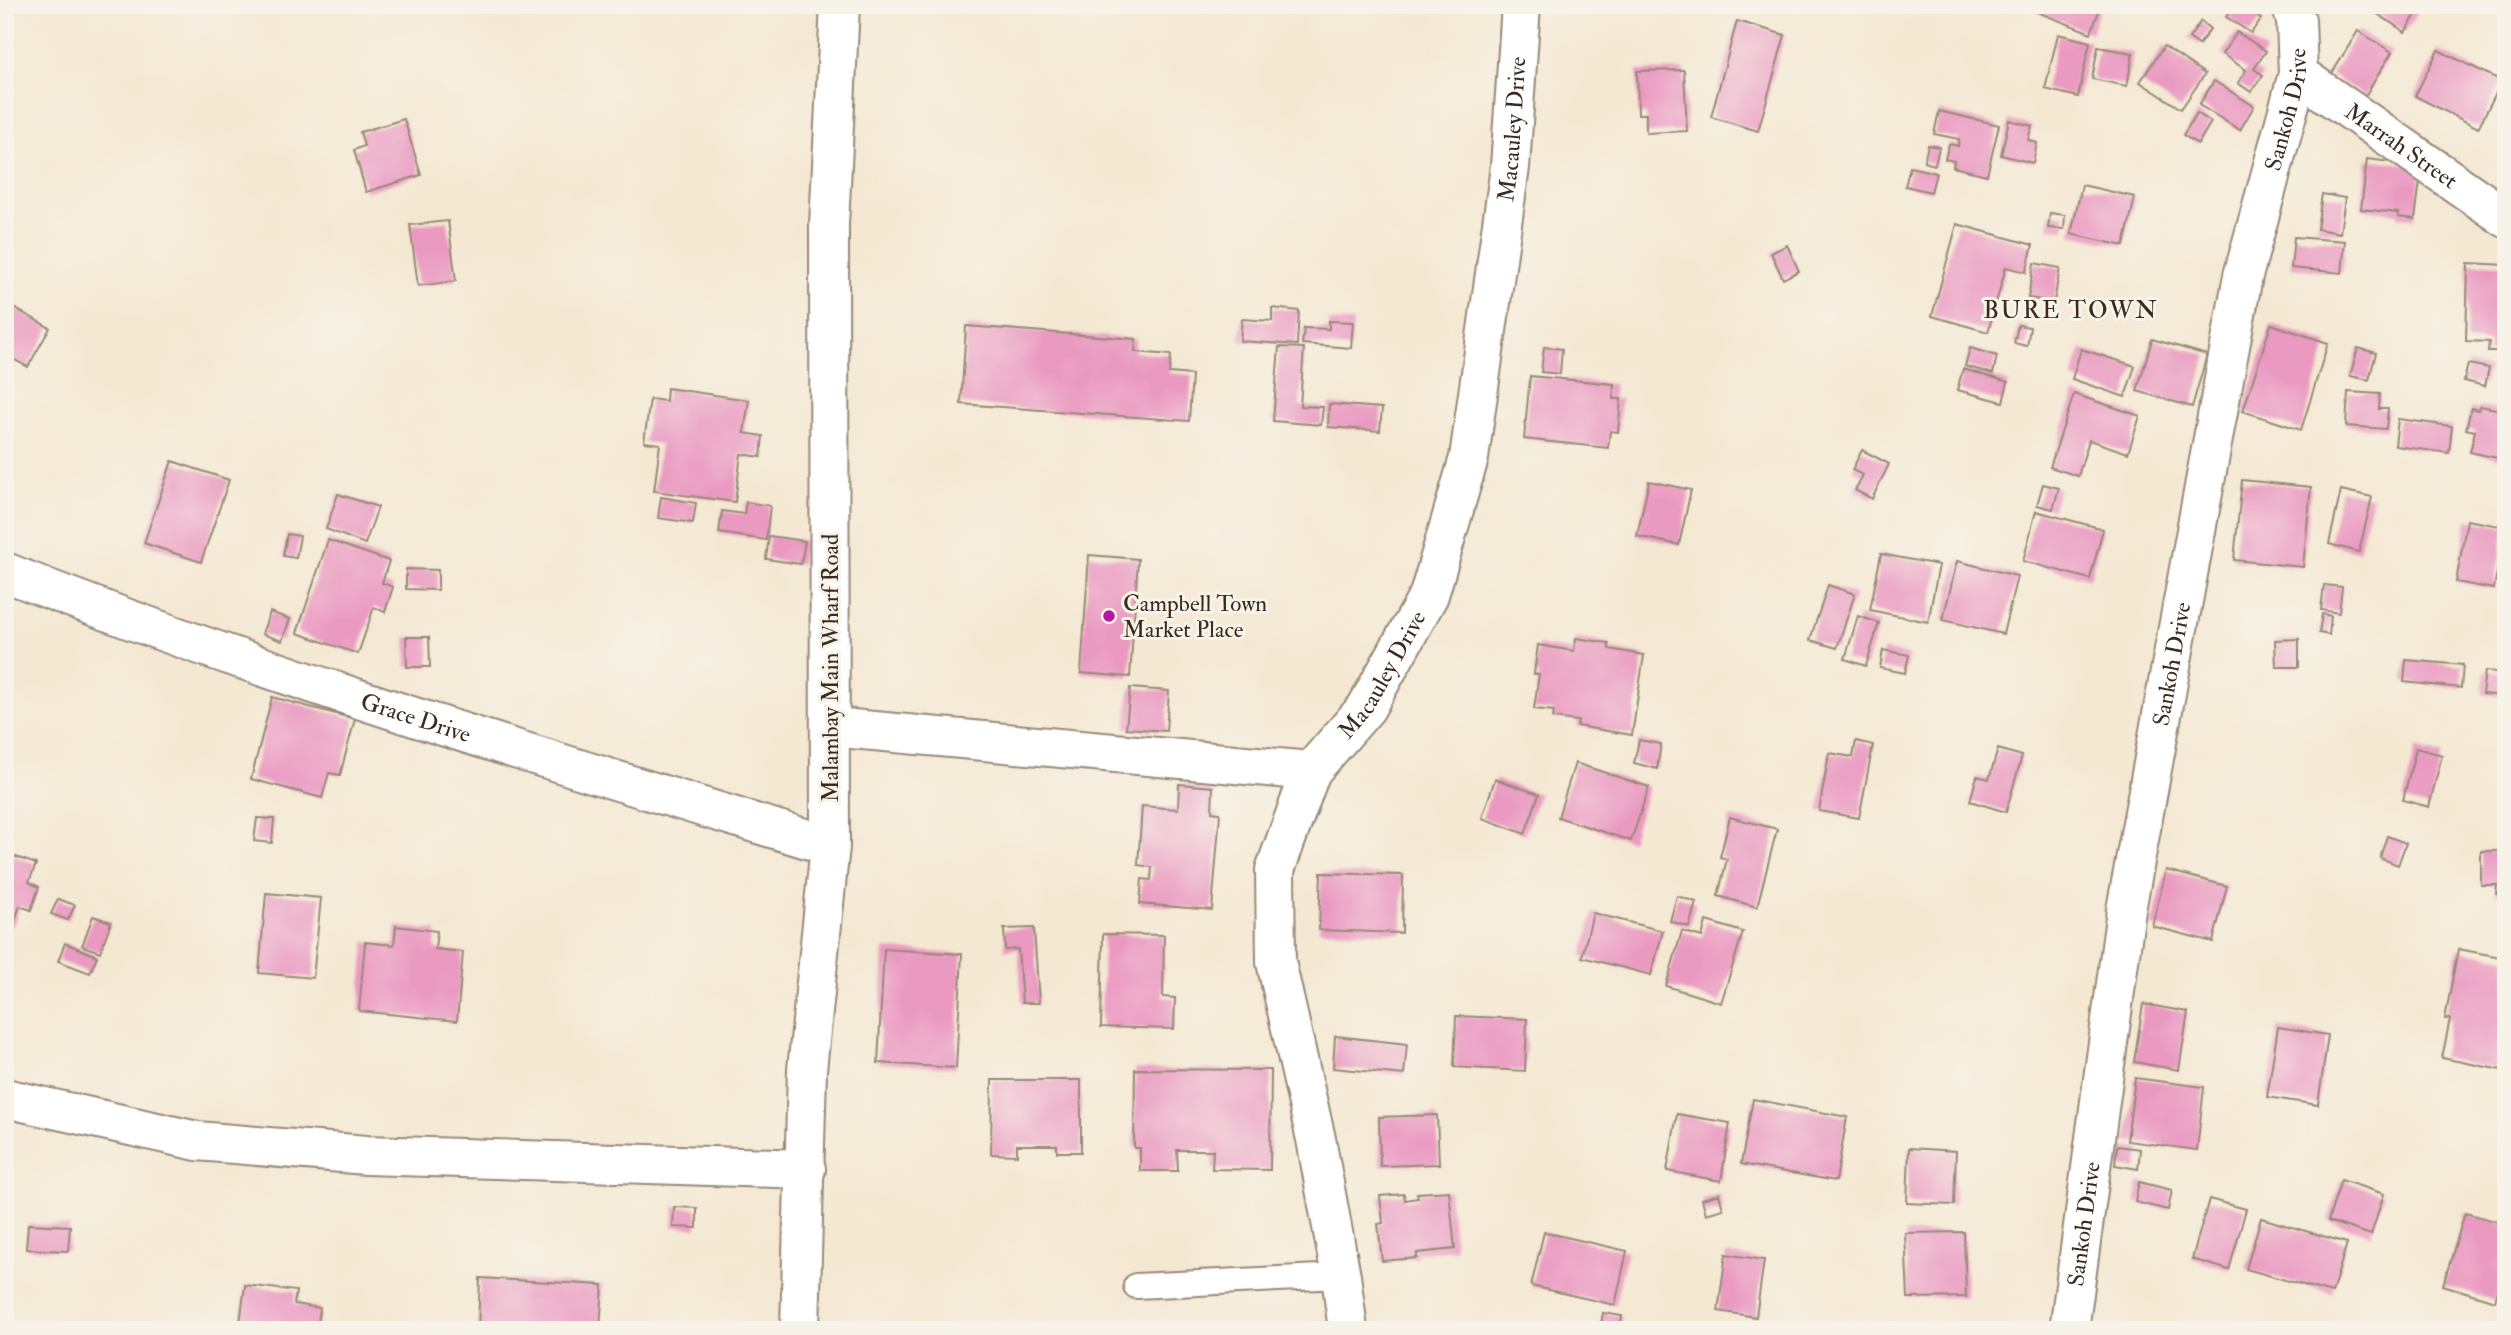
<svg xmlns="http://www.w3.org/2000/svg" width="2511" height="1335" font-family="'IM FELL Double Pica',serif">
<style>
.building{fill:#ea99c1}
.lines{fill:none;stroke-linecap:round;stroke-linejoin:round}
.service-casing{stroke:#988978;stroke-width:28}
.minor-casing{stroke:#988978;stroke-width:42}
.tertiary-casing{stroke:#988978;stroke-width:42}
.service{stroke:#fff;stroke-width:24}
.minor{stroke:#fff;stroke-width:38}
.tertiary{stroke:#fff;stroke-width:38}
.poi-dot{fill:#b5179e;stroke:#f7f3e8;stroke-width:2.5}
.labels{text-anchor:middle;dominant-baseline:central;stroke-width:6;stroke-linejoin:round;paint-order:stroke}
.street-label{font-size:23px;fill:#3b2a1e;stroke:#f7f3e8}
.poi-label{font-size:23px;fill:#3b2a1e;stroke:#f7f3e8;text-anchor:start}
.neighbourhood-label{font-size:24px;letter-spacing:2px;fill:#3b2a1e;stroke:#f7f3e8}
</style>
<rect width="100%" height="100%" fill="#f7f3e8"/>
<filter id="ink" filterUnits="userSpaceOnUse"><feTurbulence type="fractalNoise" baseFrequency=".0143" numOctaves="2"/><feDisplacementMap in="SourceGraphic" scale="14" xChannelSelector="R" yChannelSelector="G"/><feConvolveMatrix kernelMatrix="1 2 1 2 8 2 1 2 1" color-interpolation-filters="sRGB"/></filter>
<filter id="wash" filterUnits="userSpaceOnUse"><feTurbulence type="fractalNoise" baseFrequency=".00686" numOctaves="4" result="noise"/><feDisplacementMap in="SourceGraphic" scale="28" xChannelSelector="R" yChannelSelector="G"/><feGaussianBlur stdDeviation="1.57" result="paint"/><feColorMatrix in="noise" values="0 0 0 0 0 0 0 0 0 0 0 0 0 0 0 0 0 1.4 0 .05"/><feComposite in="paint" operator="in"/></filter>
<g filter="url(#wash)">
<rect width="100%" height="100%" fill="#f4e8d3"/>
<g id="blocks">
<g class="building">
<path d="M2040,5H2101L2091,33L2037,12Z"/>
<path d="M2234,5H2241L2261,19L2251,33L2226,17Z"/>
<path d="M2364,5H2422L2405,32Z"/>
<path d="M1737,21L1785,35L1758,131L1711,117Z"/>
<path d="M2201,21L2210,29L2199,45L2189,38Z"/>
<path d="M2358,31L2392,52L2365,96L2331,75Z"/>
<path d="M2237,32L2266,51L2254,69L2263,75L2251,92L2238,83L2246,70L2222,54Z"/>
<path d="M2058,34L2090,42L2078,97L2045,89Z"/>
<path d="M2164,46L2205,74L2181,109L2140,82Z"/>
<path d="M2098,47L2133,53L2127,86L2092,79Z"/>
<path d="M2438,50L2502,81L2478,128L2415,96Z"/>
<path d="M1684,70L1687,131L1646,133V114H1638L1637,71Z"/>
<path d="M2214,81L2254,106L2240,130L2199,105Z"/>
<path d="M1939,111L1999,125L1987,175L1953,167L1954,161L1945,159L1949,144L1958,146L1959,139L1934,134Z"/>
<path d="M2197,113L2211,122L2198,144L2183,135Z"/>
<path d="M404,119L421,175L366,192L354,150L364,146L360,132Z"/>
<path d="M2009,120L2032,126L2028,140L2037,143L2033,163L2001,155Z"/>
<path d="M1928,145L1939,147L1935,165L1924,162Z"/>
<path d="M2367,159L2422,166L2415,219L2398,217V213L2361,209Z"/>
<path d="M1910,167L1936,173L1931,192L1905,186Z"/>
<path d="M2082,185L2135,197L2124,246L2071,234Z"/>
<path d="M2322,194L2345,198L2340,233L2317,229Z"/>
<path d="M2050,213L2065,215L2064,229L2048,228Z"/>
<path d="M448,221L456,281L418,286L410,225Z"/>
<path d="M1957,224L2033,245L2026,272L2006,267L1988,332L1932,316Z"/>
<path d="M2294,237L2345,241L2342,273L2291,268Z"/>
<path d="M1787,245L1799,271L1783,279L1771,253Z"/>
<path d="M2034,263L2060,268L2054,302L2028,298Z"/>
<path d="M2468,263L2506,265V351H2488L2489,342L2466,341Z"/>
<path d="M5,303L50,328L28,367L5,355Z"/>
<path d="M1272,308L1299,311L1297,345L1240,341L1242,319L1272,321Z"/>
<path d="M1329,321L1353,322L1351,348L1302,344L1304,328L1329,329Z"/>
<path d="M2271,324L2328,343L2301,430L2243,411Z"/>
<path d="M2018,325L2030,327L2027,346L2014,343Z"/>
<path d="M966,326L1136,339L1135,352L1171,355L1169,373L1192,375L1189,421L961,404Z"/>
<path d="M2152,339L2207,355L2192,407L2137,391Z"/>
<path d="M1279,347L1304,348L1300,406L1323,407L1321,425L1273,421Z"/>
<path d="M1544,347L1562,349L1560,374L1541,372Z"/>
<path d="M1970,348L1997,356L1993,374L1965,366Z"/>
<path d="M2358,348L2376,353L2369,380L2350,376Z"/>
<path d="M2081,349L2135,366L2125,397L2072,379Z"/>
<path d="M2468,364L2489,368L2485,386L2464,381Z"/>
<path d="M1963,369L2008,382L2003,402L1957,390Z"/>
<path d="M1530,376L1614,384L1613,399H1621L1618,432L1610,431L1608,448L1524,439Z"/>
<path d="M667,388L749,400L744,433L763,436L761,457L741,454L735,502L654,491L660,444L644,442L650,399L666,401Z"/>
<path d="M2348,392L2380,394L2379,409H2388L2386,429L2346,426Z"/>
<path d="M2074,394L2140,416L2128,453L2089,440L2078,476L2050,467Z"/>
<path d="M1329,404L1382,408L1380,431L1328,427Z"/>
<path d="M2480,406L2506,411V460L2470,452L2475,431L2466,429L2471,408L2478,410Z"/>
<path d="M2398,419L2452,426L2449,453L2395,446Z"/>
<path d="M1862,450L1889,464L1872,499L1855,490L1863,475L1852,470Z"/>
<path d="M172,461L229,480L201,562L144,543Z"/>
<path d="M2242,480L2311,487L2303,567L2234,560Z"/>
<path d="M1649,481L1691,490L1679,545L1637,536Z"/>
<path d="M2043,484L2059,488L2053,509L2037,505Z"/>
<path d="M2341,490L2372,497L2359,552L2329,544Z"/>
<path d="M338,494L378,507L365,544L326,529Z"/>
<path d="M661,497L696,503L693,523L658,518Z"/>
<path d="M746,502L770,506L766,540L719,533L722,511L744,514Z"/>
<path d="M2036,511L2103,529L2090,579L2023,561Z"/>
<path d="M2467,520L2505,527L2494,589L2456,582Z"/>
<path d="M287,534L300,536L296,558L283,556Z"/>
<path d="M769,536L805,541L801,564L766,559Z"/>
<path d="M328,540L389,561L382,583L393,587L385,612L374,607L358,654L297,633Z"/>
<path d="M1881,554L1939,565L1928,622L1870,610Z"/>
<path d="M1089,555L1138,559L1130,677L1081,673Z"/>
<path d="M1957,561L2017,576L2003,634L1943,620Z"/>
<path d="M406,569L438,570V590L406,589Z"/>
<path d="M1828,585L1855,594L1837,648L1810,640Z"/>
<path d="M2324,585L2342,587L2339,613L2321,610Z"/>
<path d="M270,612L290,619L282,641L262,634Z"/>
<path d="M2322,614L2331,616L2329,635L2319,633Z"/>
<path d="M1858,616L1879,623L1866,666L1845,659Z"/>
<path d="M406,637H429L430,667H407Z"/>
<path d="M1576,638L1609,643V649L1644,655L1632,735L1577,726L1578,721L1553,718L1554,711L1534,709L1539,674H1534L1538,645L1574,651Z"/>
<path d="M2299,639V667H2276L2275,640Z"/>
<path d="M1883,650L1909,655L1905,673L1880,668Z"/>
<path d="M2406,660L2463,665L2461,688L2404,682Z"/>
<path d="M2485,671L2506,673V696L2482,694Z"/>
<path d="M1130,688L1169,691L1166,731L1126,728Z"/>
<path d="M272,697L355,719L340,775L329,773L322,798L251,779Z"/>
<path d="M1639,740L1661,744L1657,769L1634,763Z"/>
<path d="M1856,741L1873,745L1859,818L1819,811L1829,753L1853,757Z"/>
<path d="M2416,748L2442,755L2429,807L2403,800Z"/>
<path d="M1998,749L2022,756L2006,812L1970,801L1977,776L1989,779Z"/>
<path d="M1575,763L1649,787L1631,841L1558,817Z"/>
<path d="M1495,779L1539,794L1525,834L1482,818Z"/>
<path d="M1179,784L1213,787L1212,812L1220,813L1212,910L1140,904L1142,879L1151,880L1152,867L1138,865L1142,806L1178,809Z"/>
<path d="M1730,817L1777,829L1757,907L1718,896L1727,859L1720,857Z"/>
<path d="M257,818L274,819L272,843L254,841Z"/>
<path d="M2387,836L2406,843L2398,865L2380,858Z"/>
<path d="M2481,851H2505V894H2496L2497,885H2481Z"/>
<path d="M5,853L36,864L29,882L39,887L31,910L20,906L13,926L5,923Z"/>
<path d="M2166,870L2227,886L2213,942L2152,926Z"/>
<path d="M1321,873L1403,875L1402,933L1319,930Z"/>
<path d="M266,893L321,898L313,978L259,973Z"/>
<path d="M1677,896L1696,902L1689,927L1670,921Z"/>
<path d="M58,899L75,905L68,920L51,914Z"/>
<path d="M1593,913L1663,931L1651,975L1582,957Z"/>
<path d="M93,916L111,922L100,952L82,946Z"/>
<path d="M1706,921L1743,932L1721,1003L1666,986L1682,931L1702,937Z"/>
<path d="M396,926L437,931L435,949L463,952L457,1021L359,1011L365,942L394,945Z"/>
<path d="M1034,928L1039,1003H1022L1018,949L1005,950L1004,929Z"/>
<path d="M1103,934L1164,935L1163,997L1175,998L1174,1029L1101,1027Z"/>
<path d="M65,943L97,956L90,973L58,961Z"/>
<path d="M884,949L962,954L956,1068L878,1063Z"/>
<path d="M2458,949L2506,958V1071L2442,1058L2450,1019H2445Z"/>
<path d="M2143,1004L2188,1012L2179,1070L2134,1062Z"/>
<path d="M1456,1016L1527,1019L1525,1071L1454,1067Z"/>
<path d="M2278,1027L2328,1035L2318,1105L2267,1097Z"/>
<path d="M1335,1036L1407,1044L1404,1075L1333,1068Z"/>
<path d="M1135,1069L1271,1070L1270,1170L1212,1169L1213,1150H1177L1178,1171H1140V1148H1134Z"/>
<path d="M2135,1078L2204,1087L2197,1150L2127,1141Z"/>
<path d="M992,1080H1081V1152H1057V1145H1017V1155L991,1154Z"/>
<path d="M1753,1099L1847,1117L1836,1181L1741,1164Z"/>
<path d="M1677,1114L1730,1123L1721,1181L1667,1171Z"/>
<path d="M1437,1115L1439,1164L1380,1166L1379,1117Z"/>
<path d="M2117,1146L2140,1149L2138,1169L2115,1165Z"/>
<path d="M1909,1148L1956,1151L1954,1205L1907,1203Z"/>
<path d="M2341,1180L2384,1194L2371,1235L2328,1221Z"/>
<path d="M2139,1182L2172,1190L2168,1210L2135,1202Z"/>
<path d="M1449,1191L1455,1249L1417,1253V1258L1382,1261L1378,1224L1383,1223L1380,1196L1404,1194L1405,1200L1418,1198L1417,1193Z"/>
<path d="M1719,1194L1723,1209L1706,1214L1702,1199Z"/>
<path d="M2209,1199L2246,1209L2229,1270L2192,1259Z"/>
<path d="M674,1207L697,1208V1228L673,1227Z"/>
<path d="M2465,1213L2506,1224V1262L2495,1301L2443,1285Z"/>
<path d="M2261,1218L2347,1243L2332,1293L2246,1269Z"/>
<path d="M28,1224L70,1226L68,1251L26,1249Z"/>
<path d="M1544,1232L1627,1251L1615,1305L1531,1286Z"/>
<path d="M1964,1232L1966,1297L1908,1298L1905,1233Z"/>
<path d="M1726,1254L1764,1260L1756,1317L1718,1311Z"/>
<path d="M480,1278L603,1285L600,1330H478Z"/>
<path d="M245,1285L296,1291L294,1304L320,1308L317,1330H239Z"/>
<path d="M1603,1313L1622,1316L1620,1330H1600Z"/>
</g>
</g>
</g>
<g filter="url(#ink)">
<use href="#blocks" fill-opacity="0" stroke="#988978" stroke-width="2"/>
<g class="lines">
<g class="service-casing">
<path id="service" d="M1136,1286L1341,1276"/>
</g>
<g class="minor-casing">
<g id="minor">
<path id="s1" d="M2298,74L2506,218"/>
<path id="s2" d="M5,572C275,679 553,761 830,846"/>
<path d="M830,727L1311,771"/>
<path d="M5,1098L197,1141L366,1155L806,1169"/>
<path id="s3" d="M1348,1330L1341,1276L1316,1139L1276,962L1275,870L1311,771L1366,708L1429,595L1469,458L1510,167L1521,5"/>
<path id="s4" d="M2069,1330L2126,910L2243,276L2298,74L2296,20L2291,5"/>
</g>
</g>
<g class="tertiary-casing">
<path id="tertiary" d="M800,1330L807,1070L830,846L829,225L840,5"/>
</g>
<use href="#service" class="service"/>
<use href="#minor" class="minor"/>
<use href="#tertiary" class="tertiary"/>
</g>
</g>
<circle class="poi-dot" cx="1109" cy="616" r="7"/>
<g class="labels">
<g class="street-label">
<text stroke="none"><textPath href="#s4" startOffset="1241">Sankoh Drive</textPath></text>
<text stroke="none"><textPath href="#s3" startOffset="1260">Macauley Drive</textPath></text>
<text stroke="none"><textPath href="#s1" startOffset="126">Marrah Street</textPath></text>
<text stroke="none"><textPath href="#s4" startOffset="674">Sankoh Drive</textPath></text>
<text transform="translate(830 668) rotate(-90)">Malambay Main Wharf Road</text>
<text stroke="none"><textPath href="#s3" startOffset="693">Macauley Drive</textPath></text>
<text stroke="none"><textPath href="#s2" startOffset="436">Grace Drive</textPath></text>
<text stroke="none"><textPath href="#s4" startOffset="107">Sankoh Drive</textPath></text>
</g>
<g class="poi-label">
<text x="1123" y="603">Campbell Town<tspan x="1123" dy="26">Market Place</tspan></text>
</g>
<g class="neighbourhood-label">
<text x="2071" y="310">BURE TOWN</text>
</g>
</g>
<rect width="2511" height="1335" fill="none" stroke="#f7f3e8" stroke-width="28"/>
</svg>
